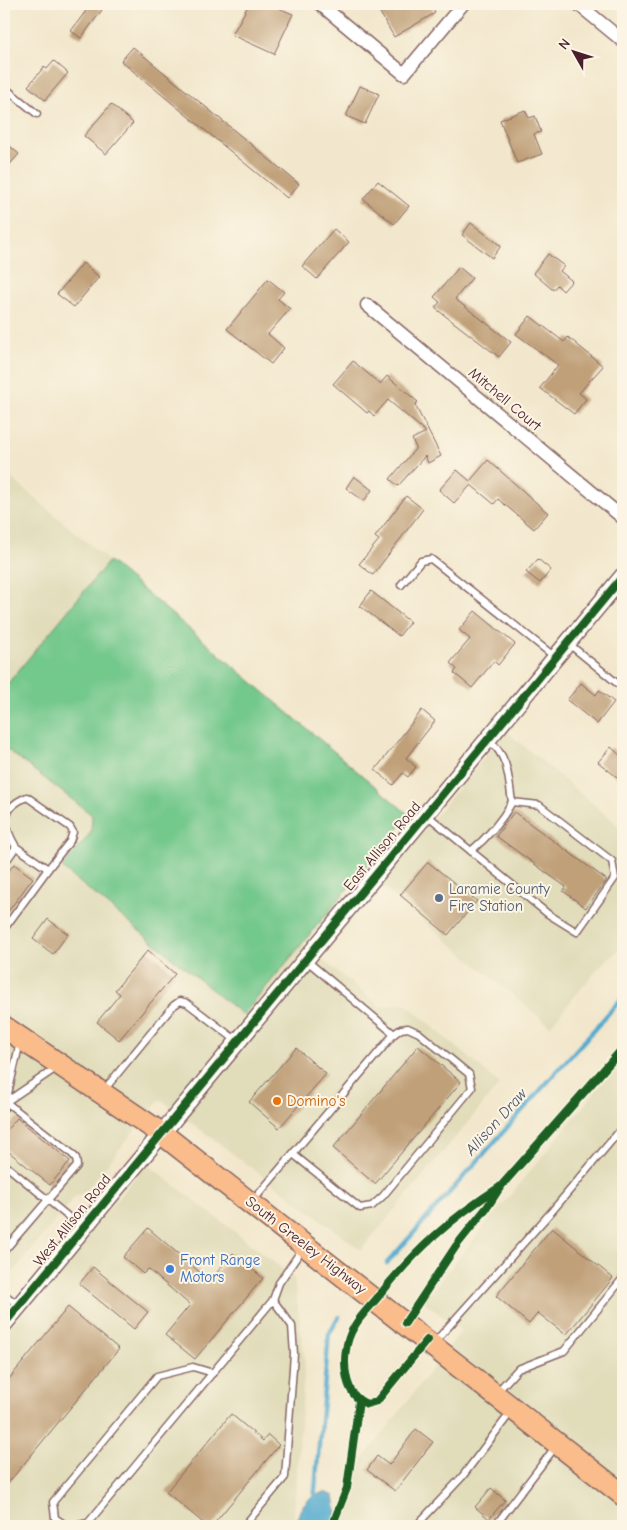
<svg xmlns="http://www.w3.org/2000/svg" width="627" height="1530" font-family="'Comic Neue',sans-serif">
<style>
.built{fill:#e1dcba}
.green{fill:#73c88c;stroke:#5e745c}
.water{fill:#50a9ce;stroke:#4d647c}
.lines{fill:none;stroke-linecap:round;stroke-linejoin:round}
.stream{stroke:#50a9ce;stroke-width:4.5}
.building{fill:#c0a079}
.service-casing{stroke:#856563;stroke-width:9}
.minor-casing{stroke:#856563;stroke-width:15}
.tertiary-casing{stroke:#856563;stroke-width:19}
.trunk-casing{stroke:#856563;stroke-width:24}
.service{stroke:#fff;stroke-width:6}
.minor{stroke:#fff;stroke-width:12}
.tertiary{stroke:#fff;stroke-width:16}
.trunk{stroke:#f9bc8a;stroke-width:21}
.cycleway-casing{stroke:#fcf5e5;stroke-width:11}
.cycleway{stroke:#1b5e20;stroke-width:8}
.service-dot{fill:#5c6f8a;stroke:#fcf5e5;stroke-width:2}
.food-dot{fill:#e8710a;stroke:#fcf5e5;stroke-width:2}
.shop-dot{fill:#3f7fe0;stroke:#fcf5e5;stroke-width:2}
.labels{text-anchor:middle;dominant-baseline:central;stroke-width:4;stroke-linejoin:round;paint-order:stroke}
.street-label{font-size:15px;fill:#4a1f2b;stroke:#fcf5e5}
.service-label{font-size:15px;fill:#4e5e75;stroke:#fcf5e5;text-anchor:start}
.food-label{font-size:15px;fill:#c56008;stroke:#fcf5e5;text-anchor:start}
.shop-label{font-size:15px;fill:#366cbe;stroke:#fcf5e5;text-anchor:start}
.water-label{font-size:16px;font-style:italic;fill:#4c566c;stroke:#fcf5e5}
</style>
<rect width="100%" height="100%" fill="#fcf5e5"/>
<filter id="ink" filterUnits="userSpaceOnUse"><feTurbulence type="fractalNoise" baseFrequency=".02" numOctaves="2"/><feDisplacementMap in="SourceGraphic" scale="10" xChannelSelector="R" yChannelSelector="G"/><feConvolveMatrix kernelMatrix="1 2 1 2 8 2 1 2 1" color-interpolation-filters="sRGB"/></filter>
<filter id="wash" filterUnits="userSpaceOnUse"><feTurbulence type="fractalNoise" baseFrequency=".0096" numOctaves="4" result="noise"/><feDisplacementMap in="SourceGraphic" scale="20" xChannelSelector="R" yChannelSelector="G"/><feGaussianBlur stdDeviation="1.12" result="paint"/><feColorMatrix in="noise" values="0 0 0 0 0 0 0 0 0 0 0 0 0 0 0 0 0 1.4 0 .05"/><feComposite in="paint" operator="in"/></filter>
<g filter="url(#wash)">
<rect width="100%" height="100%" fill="#f2e7cc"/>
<g class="built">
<path d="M4,472L109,561L4,688Z"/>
<path d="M506,731L623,829V946L601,965L550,1026L379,884Z"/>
<path d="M4,747L92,815L91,832L62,867L243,1014L302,943L381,1007L405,1003L500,1084L361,1250L160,1099L84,1193L74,1198L4,1283Z"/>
<path d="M623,1058V1526H341L361,1462L461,1331L423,1301Z"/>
<path d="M150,1166L294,1278L305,1361L293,1526H4V1335L143,1168Z"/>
</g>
<path class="green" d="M109,561L409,815L243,1015L62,868L91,832L92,815L4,747V688Z"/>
<path class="water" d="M324,1492L334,1496L339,1526H296C299,1506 305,1499 324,1492Z"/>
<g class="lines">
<g class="stream">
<path d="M387,1263L623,997"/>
<path d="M314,1500L329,1334L339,1317"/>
</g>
</g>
<g id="blocks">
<g class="building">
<path d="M91,4L102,10L81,38L71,31Z"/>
<path d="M249,4H268L293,14L274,54L232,35Z"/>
<path d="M375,4H430L435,13L394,37Z"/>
<path d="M133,47L299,184L287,198L121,61Z"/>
<path d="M54,61L68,73L45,100L28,86L44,67L47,69Z"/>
<path d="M360,86L379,94L365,124L346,116Z"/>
<path d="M111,104L133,123L106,154L84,136Z"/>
<path d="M525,110L529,118L535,116L541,132L534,134L542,154L517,163L500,120Z"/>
<path d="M4,141L19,154L4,171Z"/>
<path d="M378,181L409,206L394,224L363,199Z"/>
<path d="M471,223L501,246L492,258L462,235Z"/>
<path d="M334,229L349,242L317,279L302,266Z"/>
<path d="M548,254L564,266L560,271L572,281L563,291L557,285L553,290L533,273Z"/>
<path d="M83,263L99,277L74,307L57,294Z"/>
<path d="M459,267L472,278L455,299L511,342L499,357L435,308L440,302L434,297Z"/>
<path d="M268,279L284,292L278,299L290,309L268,334L284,348L271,364L227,329Z"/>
<path d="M530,316L564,342L568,337L603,366L579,393L586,399L574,414L540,388L558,365L516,334Z"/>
<path d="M353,361L380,384L387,376L418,402L415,405L441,456L428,463L425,456L398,486L390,479L416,448L412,439L426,432L388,400L374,416L369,411L367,413L333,384Z"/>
<path d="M488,460L548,513L534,529L498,499L494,504L471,485L454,503L439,490L457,470L470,481Z"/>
<path d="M354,476L372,490L364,501L346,488Z"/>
<path d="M406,496L423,509L373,575L359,564L379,540L375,537Z"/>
<path d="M538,559L551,570L540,583L526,572Z"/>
<path d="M371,591L410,622L399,636L360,606Z"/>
<path d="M475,611L515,644L498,665L494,661L472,688L454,673L457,669L450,663L470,639L459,630Z"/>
<path d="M581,683L596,695L599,690L614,702L597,724L567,700Z"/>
<path d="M422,710L435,721L406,758L416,767L408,777L403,773L393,785L375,770Z"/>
<path d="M611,747L623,758V782L598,762Z"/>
<path d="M514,812L607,880L586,908L563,891L566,887L496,836Z"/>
<path d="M428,862L477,901L448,935L400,895Z"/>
<path d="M14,864L33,878L4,917V877Z"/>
<path d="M48,919L68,934L53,954L33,939Z"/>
<path d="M148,950L175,974L119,1040L97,1022L120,994L115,990Z"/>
<path d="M418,1046L461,1082L375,1184L333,1148Z"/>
<path d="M296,1048L326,1074L279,1128L249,1102Z"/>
<path d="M17,1118L70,1161L50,1185L4,1148V1133Z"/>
<path d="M148,1228L210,1281L233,1253L263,1278L195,1359L165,1335L190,1305L148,1269L143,1274L123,1257Z"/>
<path d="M552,1228L613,1278L566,1335L538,1313L529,1324L496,1296Z"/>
<path d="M93,1267L148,1312L134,1329L79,1284Z"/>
<path d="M68,1307L119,1349L4,1488V1385Z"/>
<path d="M231,1414L263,1441L268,1435L279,1445L212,1526H207L166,1492Z"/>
<path d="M416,1429L433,1442L395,1491L367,1470L377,1456L389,1465Z"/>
<path d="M491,1488L505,1500L489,1519L475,1507Z"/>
</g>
</g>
</g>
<g filter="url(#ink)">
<use href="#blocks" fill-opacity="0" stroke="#856563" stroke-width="1"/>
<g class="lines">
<g class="service-casing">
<g id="service">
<path d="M4,87L37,114"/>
<path d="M401,585L421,561L431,559L555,657"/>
<path d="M569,644L623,688"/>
<path d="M427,815L548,914L577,932L615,878L612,861L539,805L512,802C508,776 509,757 488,739"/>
<path d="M16,847C3,825 0,808 27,797L70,827L73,832L70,841L48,869"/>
<path d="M471,851C489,836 501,822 512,802"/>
<path d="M4,864L16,847L48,869L4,929"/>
<path d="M20,1042L6,1102L56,1068"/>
<path d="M104,1090L173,1006L180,1001L187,1003L237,1041"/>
<path d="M4,1108L6,1102L70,1152L76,1158L77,1166L4,1251"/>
<path d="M293,1154L360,1208L372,1206L383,1196L472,1088L469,1074L419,1033L408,1028L401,1029L394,1034"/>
<path d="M4,1164L82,1228"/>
<path d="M252,1202L394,1034L306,960"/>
<path d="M4,1294L18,1305"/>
<path d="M433,1344L553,1210L623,1127"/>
<path d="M498,1391L518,1369L564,1351L623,1278"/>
<path d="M67,1526L55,1518L53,1502L157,1376L193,1367L213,1373"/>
<path d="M75,1526L88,1523L273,1300L279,1283L303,1248"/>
<path d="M244,1526L285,1477L294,1354L292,1326L273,1300"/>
<path d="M416,1526L462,1477L511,1412"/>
<path d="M495,1526L556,1446"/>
</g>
</g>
<g class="minor-casing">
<g id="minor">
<path d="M320,4L404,74L463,4"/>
<path d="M578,4L623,41"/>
<path d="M367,305L623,518"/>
</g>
</g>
<g class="tertiary-casing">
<path id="tertiary" d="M4,1324L623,576"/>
</g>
<g class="trunk-casing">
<path id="trunk" d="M4,1027L161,1133L623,1495"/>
</g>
<use href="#service" class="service"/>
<use href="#minor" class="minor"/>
<use href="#tertiary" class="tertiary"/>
<use href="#trunk" class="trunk"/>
<g class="cycleway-casing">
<g id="cycleway">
<path d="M405,1323L456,1246L488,1206L501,1186L623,1048"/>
<path d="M4,1324L623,576"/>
<path d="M427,1340L377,1401L367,1404C355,1399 350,1391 347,1379C343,1363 345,1341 354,1327C360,1316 370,1307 378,1297C415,1250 451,1218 501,1186"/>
<path d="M332,1526L347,1488L359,1401"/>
</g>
</g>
<use href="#cycleway" class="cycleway"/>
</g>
</g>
<circle class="service-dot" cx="439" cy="898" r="5"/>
<circle class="food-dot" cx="277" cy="1101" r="5"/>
<circle class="shop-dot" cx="170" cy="1269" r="5"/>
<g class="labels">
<g class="street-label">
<text transform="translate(505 399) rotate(40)">Mitchell Court</text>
<text transform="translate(382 846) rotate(-50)">East Allison Road</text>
<text transform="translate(72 1220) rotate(-51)">West Allison Road</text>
<text transform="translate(306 1245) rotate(38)">South Greeley Highway</text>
</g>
<g class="service-label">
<text x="449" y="889">Laramie County<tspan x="449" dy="17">Fire Station</tspan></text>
</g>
<g class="food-label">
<text x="287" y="1101">Domino's</text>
</g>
<g class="shop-label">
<text x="180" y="1260">Front Range<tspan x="180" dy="17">Motors</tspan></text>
</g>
<g class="water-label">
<text transform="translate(496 1122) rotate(-48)">Allison Draw</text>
</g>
</g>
<rect width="627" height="1530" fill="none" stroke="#fcf5e5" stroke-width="20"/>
<g transform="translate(574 52) rotate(309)" stroke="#fcf5e5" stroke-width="4" paint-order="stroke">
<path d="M0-4L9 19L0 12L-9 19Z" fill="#4a1f2b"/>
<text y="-8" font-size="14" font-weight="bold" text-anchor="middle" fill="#4a1f2b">N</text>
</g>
</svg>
